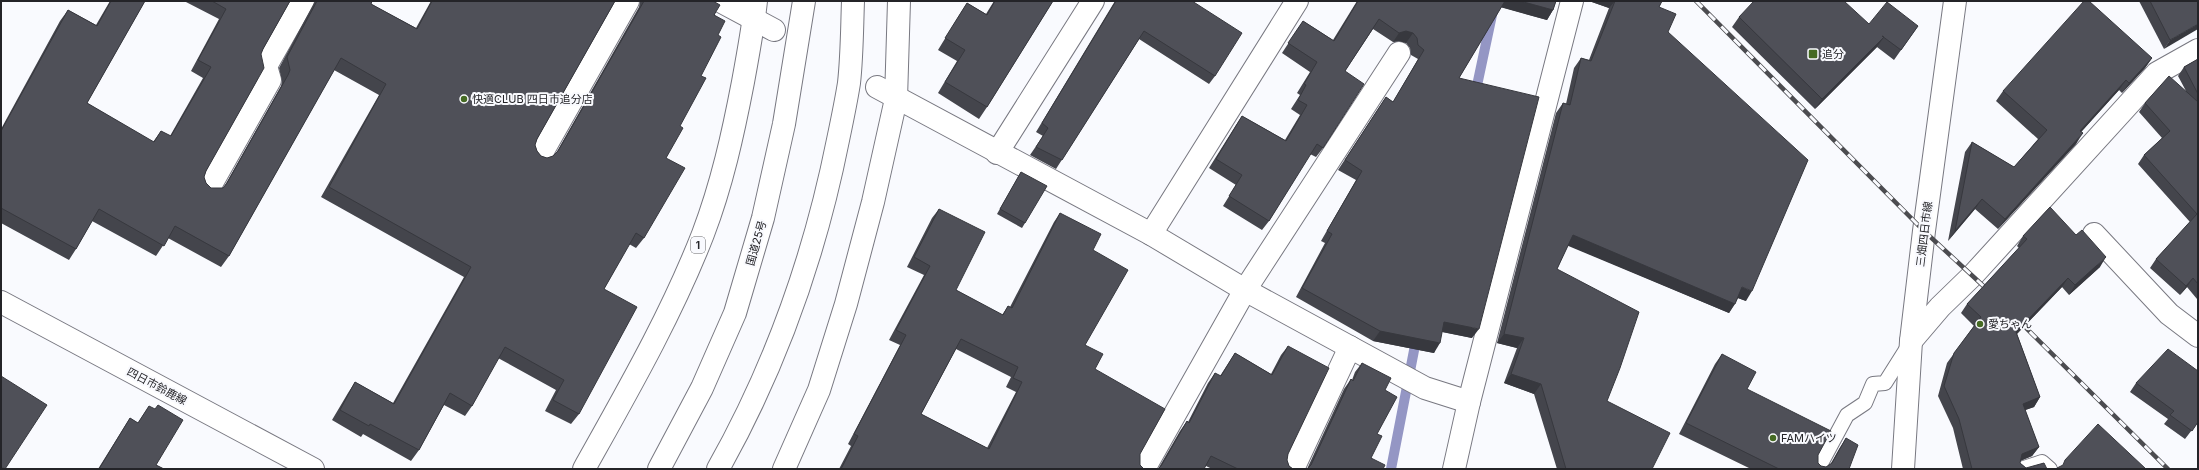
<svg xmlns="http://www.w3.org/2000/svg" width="2199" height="470" font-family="Inter,'Noto Sans JP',sans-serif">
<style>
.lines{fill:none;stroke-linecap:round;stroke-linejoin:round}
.stream{stroke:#9496c4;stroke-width:10}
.service-casing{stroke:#787881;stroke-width:16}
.minor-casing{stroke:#787881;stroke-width:24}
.secondary-casing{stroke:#787881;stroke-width:24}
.trunk-casing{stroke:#787881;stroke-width:24}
.service{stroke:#fff;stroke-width:14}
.minor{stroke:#fff;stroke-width:22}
.secondary{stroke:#fff;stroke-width:22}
.trunk{stroke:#fff;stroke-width:22}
.rail-casing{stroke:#4c4c50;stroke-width:4.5}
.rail{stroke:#f9fafe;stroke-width:3;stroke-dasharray:9;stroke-linecap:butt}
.wall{fill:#44454c;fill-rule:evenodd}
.shaded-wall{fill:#37383e}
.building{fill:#4f5058;stroke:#37383e;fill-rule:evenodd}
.poi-dot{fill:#456a23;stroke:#f9fafe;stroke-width:1.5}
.labels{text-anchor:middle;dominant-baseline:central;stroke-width:4;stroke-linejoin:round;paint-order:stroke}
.shield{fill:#f9fafe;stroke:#646468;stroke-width:1}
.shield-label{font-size:10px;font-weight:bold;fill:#242428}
.poi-label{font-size:11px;fill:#242428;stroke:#f9fafe;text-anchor:start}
.street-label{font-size:11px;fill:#242428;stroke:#f9fafe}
</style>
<rect width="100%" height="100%" fill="#f9fafe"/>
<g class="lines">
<g class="stream">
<path d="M1475,95L1495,1"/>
<path d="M1391,469L1417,335"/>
</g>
<g class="service-casing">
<g id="service">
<path d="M1818,469L1847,415L1865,403L1873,384L1885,383L1909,345"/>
<path d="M2021,469L2042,462L2050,469"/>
</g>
</g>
<g class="minor-casing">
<g id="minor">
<path d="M720,1L774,30"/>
<path d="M877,87L1151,234L1245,290L1425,388L1469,402"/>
<path d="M997,153L1093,1"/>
<path d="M540,156L628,1"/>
<path d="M209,188L270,80L266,66L303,1"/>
<path d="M1151,234L1297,1"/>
<path d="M2094,234L2169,314L2198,336"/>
<path d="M1911,341L1940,307L1973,275L2157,73L2198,50"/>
<path d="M1144,469L1245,290L1399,53"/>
<path d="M1293,469L1350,347"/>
<path d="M1454,469L1469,402L1572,1"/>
</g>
</g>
<g class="secondary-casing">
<g id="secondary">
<path d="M1,302L313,469"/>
<path d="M1903,469L1911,341L1924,231L1955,1"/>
</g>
</g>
<g class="trunk-casing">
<g id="trunk">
<path d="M584,469C627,392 671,316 703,234C722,184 733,134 743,82C748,55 753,28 756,1"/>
<path d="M659,469L702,388L735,313L763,218L784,124L804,1"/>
<path d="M718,469C776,366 815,255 838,140C842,121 846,102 849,83C852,56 852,28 853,1"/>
<path d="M784,469L819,390L846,304L873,202L896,99L899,1"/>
</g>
</g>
<use href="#service" class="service"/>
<use href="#minor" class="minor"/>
<use href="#secondary" class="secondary"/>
<use href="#trunk" class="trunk"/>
<g class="rail-casing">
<g id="rail">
<path d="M1696,1L1924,231L1991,293"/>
<path d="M2017,319L2168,469"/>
</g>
</g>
<use href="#rail" class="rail"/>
</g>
<g class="wall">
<path d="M110,1H145L87,103L153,142L161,131L170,136L203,78L191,71L219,19L184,1H290L263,49L206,171L204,177L206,183L211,188H223L224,187L281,86L282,81L279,68L315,1H372L371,4L416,28L431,1H615L537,139L535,145L537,151L541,156L547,158L553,156L555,155L639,7L640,1H713L718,35L666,158L644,238L636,248L629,244L604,289L579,414L571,424L545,411L556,390L498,358L472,406L465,416L444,405L419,450L411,461L363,434L361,437L332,420L348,393L355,382L393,403L464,277L321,197L379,95L334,70L229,256L221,267L168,238L156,256L92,221L76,249L69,260L1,223V129L60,21L68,10L96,25Z"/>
<path d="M994,1H1053L987,107L979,119L938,93L957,61L938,50L960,14L967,3L986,14Z"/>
<path d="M1115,1H1192L1215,76L1209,84L1139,39L1056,169L1030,155L1043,136L1036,132Z"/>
<path d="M1357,1H1556L1553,10L1547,20L1501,7L1459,78L1472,338L1442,332L1434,353L1373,341L1296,297L1325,243L1321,241L1356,180L1338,170L1386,97L1393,102L1418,59L1411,55L1410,48L1406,43L1399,41L1393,42L1373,29L1345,71L1323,148L1316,157L1310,154L1269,221L1262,230L1223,206L1236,185L1209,168L1236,125L1242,116L1285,140L1300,115L1291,109L1300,95L1297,93L1310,72L1282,53L1303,21L1333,40Z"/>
<path d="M1589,1H1662L1659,7L1668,32L1746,301L1738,298L1729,313L1568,245L1557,269L1607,401L1652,469H1557L1534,394L1504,383L1517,348L1497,343L1556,113L1563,103L1566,104L1574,68L1581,58L1589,60L1609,8Z"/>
<path d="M2139,1H2198L2164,49Z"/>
<path d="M1739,17L1869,24L1918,26L1894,60L1877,47L1815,109L1732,27Z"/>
<path d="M2152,58L2145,68L2122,93L2119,90L2081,132L2076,144L1998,229L1975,209L1948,241L1965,152L1972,142L2014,167L2038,139L1996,101L2003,91Z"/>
<path d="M2198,59V298L2197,299L2187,287L2180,295L2150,268L2156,259L2190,222L2138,164L2144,155L2162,138L2139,112L2145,103L2186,91L2178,76L2184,67Z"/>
<path d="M1021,172L1025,223L1022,228L997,214L1018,177Z"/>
<path d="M939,209L956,290L1002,315L1008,306L1010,307L1054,222L1060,213L1093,250L1085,345L1095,369L1140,454V465L1144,469H839L851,446L848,444L900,345L889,340L924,275L907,267L932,218ZM956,349L1011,377L1006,387L1016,392L987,448L921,414Z"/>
<path d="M2023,236L2100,267L2069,295L2062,287L2017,334L2040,397L2034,407L2025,410L2039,447L2032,456L2020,461V463L2026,468L2047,469H1963L1953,428L1938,396L1947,363L1974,326L1961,313L1967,304L2019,248L2017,246Z"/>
<path d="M1288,346V454L1287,460L1289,466L1293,469H1212L1206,466L1158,469L1180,431L1187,421L1188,422L1208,383L1215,373L1220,376L1235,353L1271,374L1281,355Z"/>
<path d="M1722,354L1747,389L1818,455V463L1821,466L1826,467L1830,465L1839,449L1846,438L1849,469H1751L1679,434L1715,364Z"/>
<path d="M1362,363L1385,390L1377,434L1371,458L1383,469H1307L1344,389L1351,379L1352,380L1355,372Z"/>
<path d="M2198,371V422L2185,439L2164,424L2168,419L2130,392L2136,383Z"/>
<path d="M149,406L156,465L164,469H98L123,429L130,418L138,423Z"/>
</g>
<g class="shaded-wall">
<path d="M1505,1H1520L1553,10L1547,20L1500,7Z"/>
<path d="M1589,1H1615L1609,8Z"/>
<path d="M2198,24V29L2164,49L2170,40Z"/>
<path d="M1406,31L1413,33L1406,43L1399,41L1393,42L1399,33Z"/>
<path d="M1884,37L1877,47L1815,109L1822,99Z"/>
<path d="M2152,58L2145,68L2122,93L2129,83Z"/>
<path d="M2126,80L2119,90L2073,141L2080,131Z"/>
<path d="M2083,133L2076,144L1998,229L2005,219Z"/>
<path d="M1982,199L1975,209L1948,241L1955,231Z"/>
<path d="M1573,235L1735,304L1729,313L1566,245Z"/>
<path d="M2106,257L2100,267L2069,295L2075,285Z"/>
<path d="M2068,278L2062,287L2009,342L2016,332Z"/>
<path d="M2193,278L2187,287L2180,295L2186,286Z"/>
<path d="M1742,287L1752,291L1746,301L1735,297Z"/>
<path d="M1444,322L1479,329L1472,338L1438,331Z"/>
<path d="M1380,331L1440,343L1434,353L1373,341Z"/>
<path d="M1504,334L1524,338L1517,348L1497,343Z"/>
<path d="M1511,374L1541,384L1534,394L1504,383Z"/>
<path d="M2040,397L2034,407L2017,413L2023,404Z"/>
<path d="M2039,447L2032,456L2015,463L2022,454Z"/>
</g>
<g class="building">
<path d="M111,1H145L87,103L154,142L161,131L171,136L211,67L198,60L226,9L212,1H290L263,49L261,54L264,68L206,171L204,177L206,183L211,188H223L227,183L288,75L290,70L287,57L317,1H372L371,4L417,29L432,1H615L537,139L535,145L537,151L541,156L547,158L553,156L558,151L644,1H713L720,5L714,15L725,21L718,35L721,37L701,76L706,78L680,126L683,128L666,158L685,168L644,238L636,233L604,289L637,307L579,414L553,400L564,380L505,347L472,406L450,393L419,450L370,424L369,426L340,410L355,382L394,404L471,267L329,187L386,84L341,58L229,256L175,226L164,246L99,209L76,249L1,208V131L68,10L97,26Z"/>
<path d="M995,1H1053L987,107L945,82L965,50L945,38L967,3L987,15Z"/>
<path d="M1116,1H1192L1242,33L1215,76L1144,31L1062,160L1036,147L1048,128L1042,123Z"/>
<path d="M1358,1H1505L1459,78L1539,97L1479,329L1444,322L1440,343L1380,331L1302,288L1332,234L1327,231L1362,171L1345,160L1386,97L1393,102L1424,50L1418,45L1417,38L1413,33L1406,31L1399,33L1379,19L1345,71L1364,84L1323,148L1317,144L1269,221L1229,196L1242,175L1216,159L1242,116L1286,141L1307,105L1298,100L1306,85L1304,84L1317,62L1288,43L1303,21L1334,41Z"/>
<path d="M1520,1H1556L1553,10Z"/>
<path d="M1615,1H1662L1659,7L1676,14L1668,32L1808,160L1752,291L1742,287L1735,304L1573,235L1557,269L1639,312L1620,368L1607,401L1670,433L1652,469H1566L1541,384L1511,374L1524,338L1504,334L1563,103L1570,105L1581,58L1591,61Z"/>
<path d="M1754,1H1844L1869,24L1887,2L1918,26L1901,50L1882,36L1884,37L1822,99L1739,17Z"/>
<path d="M2084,1H2089L2152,58L2129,83L2126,80L2080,131L2083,133L2005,219L1982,199L1955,231L1972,142L2014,167L2047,130L2003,91Z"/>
<path d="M2150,1H2198V24L2170,40Z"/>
<path d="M2198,59V94L2184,67Z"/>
<path d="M2169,76L2198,102V284L2193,278L2186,286L2156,259L2197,214L2144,155L2170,131L2145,103Z"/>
<path d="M1021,172L1047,186L1025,223L1000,209Z"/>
<path d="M2050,207L2076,235L2082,230L2106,257L2075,285L2068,278L2016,332L2040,397L2023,404L2039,447L2022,454L2020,463L2026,468L2044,463L2047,469H1972L1959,419L1944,386L1954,353L1981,317L1967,304L2027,239L2023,236Z"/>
<path d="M939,209L985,232L956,290L1003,315L1008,306L1012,308L1060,213L1101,234L1093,250L1128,270L1085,345L1103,354L1095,369L1165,409L1140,454V465L1144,469H841L858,436L854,434L906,335L896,330L930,266L914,257ZM961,339L1018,367L1013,378L1022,382L989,449L921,414Z"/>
<path d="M1288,346L1329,368L1288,454L1287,460L1289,466L1293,469H1238L1211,456L1204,469H1158L1161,466L1187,421L1189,423L1215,373L1221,376L1235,353L1272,375Z"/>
<path d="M2168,349L2198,371V422L2192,431L2170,415L2174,411L2136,383Z"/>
<path d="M1722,354L1756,372L1747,389L1831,431L1818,455V463L1821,466L1826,467L1832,463L1846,438L1858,445L1849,469H1779L1686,423Z"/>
<path d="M1362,363L1391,378L1385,390L1397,397L1377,434L1382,436L1371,458L1385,465L1383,469H1307L1311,465L1351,379L1353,381Z"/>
<path d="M1,376L47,405L5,469L1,467Z"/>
<path d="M158,405L183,420L156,465L164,469H99L130,418L138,423L149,406L155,409Z"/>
<path d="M2098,424L2146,469H2056L2057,468L2063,465L2065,460Z"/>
</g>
<g class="poi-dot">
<rect x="1808" y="49" width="10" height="10" rx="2"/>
<circle cx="464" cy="99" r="4"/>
<circle cx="1980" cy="324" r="4"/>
<circle cx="1773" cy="438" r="4"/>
</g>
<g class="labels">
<rect class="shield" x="691" y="237" width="14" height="16" rx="3"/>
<g class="shield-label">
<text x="698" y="245">1</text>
</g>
<g class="poi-label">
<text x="1822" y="54">追分</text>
<text x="472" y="99">快適CLUB 四日市追分店</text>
<text x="1988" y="324">愛ちゃん</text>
<text x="1781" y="438">FAMハイツ</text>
</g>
<g class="street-label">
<text transform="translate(1924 234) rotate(-83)">三畑四日市線</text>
<text transform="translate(756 243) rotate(-74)">国道25号</text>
<text transform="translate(157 386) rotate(28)">四日市鈴鹿線</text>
</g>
</g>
<rect width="2199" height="470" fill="none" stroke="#242428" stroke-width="4"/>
</svg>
